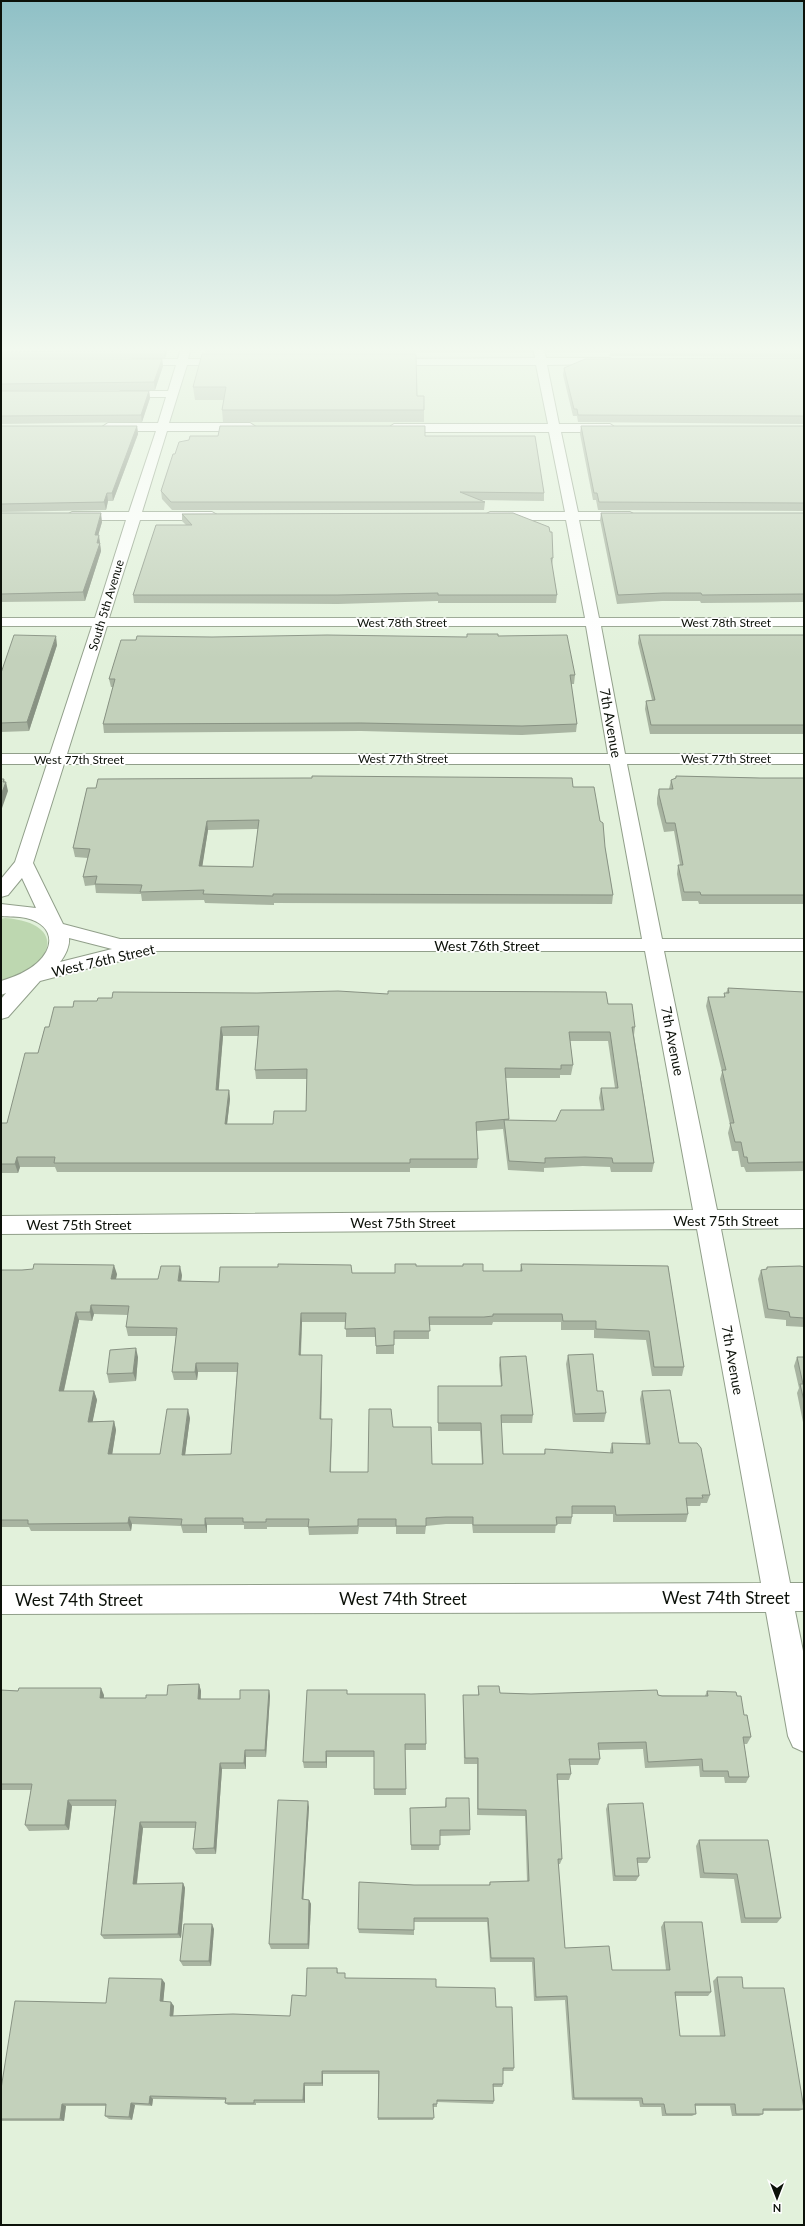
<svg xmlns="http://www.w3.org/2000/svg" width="805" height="2226" font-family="Lato,sans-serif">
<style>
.built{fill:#d4e7ca}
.green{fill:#bdd7b0}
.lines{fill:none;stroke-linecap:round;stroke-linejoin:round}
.minor-casing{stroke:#919f8a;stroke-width:2}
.minor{fill:#fff;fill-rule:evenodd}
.wall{fill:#a8b4a1;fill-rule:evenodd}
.shaded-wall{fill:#889283}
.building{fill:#c3d1bb;stroke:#889283;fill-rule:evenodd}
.labels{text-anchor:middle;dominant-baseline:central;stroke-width:3.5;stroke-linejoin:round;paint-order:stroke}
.far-street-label{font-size:12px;fill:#0c1109;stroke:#fff}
.street-label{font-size:14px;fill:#0c1109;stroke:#fff}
.near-street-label{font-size:17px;fill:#0c1109;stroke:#fff}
</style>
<rect width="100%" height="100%" fill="#e2f1db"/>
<path class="built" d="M541,361L555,428L163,427L181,362Z"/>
<path class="green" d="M5,918C71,923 52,970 1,980V919Z"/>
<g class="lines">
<g class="minor-casing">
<path id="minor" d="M181,347L191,348L188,359H230L235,362L230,365H187L169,423H250L256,427L250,431H167L142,512H212L219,516L212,520H140L109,618H585L566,520H490L483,516L490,512H565L549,432H394L388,428L394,424H548L536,365H386L381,362L386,359L535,358L533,347H543L546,358H610L615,361L610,364L547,365L559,424H610L616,428L610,432H561L578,512H630L637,516L630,520H579L599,618H804V626H601L625,754H804V764H627L662,939H804V951H664L717,1210H804V1228L721,1229L790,1583H804V1611H795L804,1656V1752L793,1747L788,1736L766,1612L1,1614V1586L761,1583L697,1229L1,1234V1216L693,1210L645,951H142L140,957L101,965L40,981L8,1017L1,1019V999L6,993L1,995V981C14,977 27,972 37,963C57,945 52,924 26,918C18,916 9,917 1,916V904L36,908L22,878L8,895L1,897V879L15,862L47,764H1V754H50L92,626H1V618H95L126,520H72L65,516L72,512H129L156,431H108L102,427L108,423H158L166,397H121L115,394L121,391H168L176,365H132L127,362L132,359H178ZM107,626H586L608,754H67ZM64,764H610L642,939H120L63,924L33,863ZM69,938L112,949L60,962C65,956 70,946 69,938Z"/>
</g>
<use href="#minor" class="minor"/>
</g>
<g class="wall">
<path d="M1,347H169L165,358L1,359Z"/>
<path d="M206,347H533V353H415L417,396L424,410V422H223L222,410L224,400H195L193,387L205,354V350Z"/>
<path d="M544,347H804V357L609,356L610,353H546Z"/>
<path d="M804,358V424L578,422L577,416H573L563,375L564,368Z"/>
<path d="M1,359H162L163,366L155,390L1,391Z"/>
<path d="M1,391H149L150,398L142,422L1,424Z"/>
<path d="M1,426H137L138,434L113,501H108L106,510L1,512Z"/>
<path d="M581,426H804V511L598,510L596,500H593L580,434Z"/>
<path d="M218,436H425L544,493V501L481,500L485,502L484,510H172L162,499L161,491L175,454Z"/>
<path d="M1,513L102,522L98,535L100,543V545L101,551L85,601L1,602Z"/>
<path d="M601,513H804V602L701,603L700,601H662L617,604L600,520Z"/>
<path d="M182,514L553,558L552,566L557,595L556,603H438V601L338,604L134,603L133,595L186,525L182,521Z"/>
<path d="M639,635H804V734H650L645,709L646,701L652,700L638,643Z"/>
<path d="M498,636L575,675L574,684H571L577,724L576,732L522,735L361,731L104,733L103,724L113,687H111L109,679L136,640L212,637H467Z"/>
<path d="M57,645L29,731L1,732V673Z"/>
<path d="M676,776L760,778H804V904H699L698,901H682L677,874L678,865H680L674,831L664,832L657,804V798L659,789H669L671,780L675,779Z"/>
<path d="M573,787L605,847L613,895L612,904L274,903V905L205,903L204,900L142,901L141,894L96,893L95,885L85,886L83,877L88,858L75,857L73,848L87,788ZM258,829L253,867L202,866L208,830Z"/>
<path d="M728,988L804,992V1171L746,1172L744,1167H741L738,1151H732L728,1133L730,1125L720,1079L722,1072L706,1006L708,997H724V993H726Z"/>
<path d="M608,1004L635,1027L634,1035L654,1163L652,1172H611L610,1167L583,1166L544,1168V1172L508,1170L503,1129L476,1131L478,1159L477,1168H410V1172H57L55,1167H20L18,1173H1V1123H7L38,1053L45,1027ZM223,1036H258L255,1070L256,1079H307L306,1111L273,1124H227L230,1099L229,1090H218ZM570,1041H608L615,1088H601L599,1098L601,1110L556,1121L509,1120L506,1078H560V1075H571L573,1065Z"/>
<path d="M521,1264L668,1266L684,1367L682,1376H652L646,1340L594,1338V1330H561V1322H493L492,1325H429V1339H394V1354H376V1337H346V1322H302L301,1355L322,1364L321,1419L332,1427L331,1472H368L393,1427L432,1464H482L480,1431H438V1386H501L499,1365L500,1357L533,1415L532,1423H501L503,1454H544L545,1449L610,1453V1451L612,1443L646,1444L640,1399L642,1391L679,1443L710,1495L707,1503H701L700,1506H687L688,1514L686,1522H613V1514H572V1517L571,1524H556L555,1533H473L472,1524H446L426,1526L425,1534H396V1527H359L358,1534L309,1535L308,1527H267V1529H244V1525H207V1533H183L181,1526L132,1524L131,1531H31L29,1527H1V1270L117,1274L116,1279H158L182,1275L181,1281L219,1282L352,1273H395L416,1266L483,1271H520ZM94,1314L128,1315L126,1327L128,1336H176L172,1372L174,1380H197L198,1372H237L231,1454L185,1455L190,1418L160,1454H112L116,1430L114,1421L92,1422L97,1400L94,1391H64L79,1320L92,1321Z"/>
<path d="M767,1267H804V1327L786,1326V1320L765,1318L758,1279L761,1270H766Z"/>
<path d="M568,1355L597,1391L606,1413L604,1422H573L566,1364Z"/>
<path d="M138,1357L136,1381L109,1383L107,1374Z"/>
<path d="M797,1357H804V1427L797,1393L799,1388L794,1366Z"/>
<path d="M199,1684L201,1691V1699H240L269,1690L270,1696L266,1757H246V1769H222L216,1854H196L193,1849L195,1828H143L137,1884L183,1883L185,1888L181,1938L104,1939L101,1935L115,1806H72L69,1830L29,1831L25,1825L31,1790H1V1690L104,1695V1698H146L167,1695Z"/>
<path d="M478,1686L500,1693L531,1694L705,1696L707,1691L737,1696L751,1737L747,1744H744L749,1777L746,1783H725L724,1777H700L699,1766L645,1768L643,1749L599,1750L600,1759L598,1765H570L571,1774L569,1780H558L562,1859L560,1864H558L565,1948L612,1970H666L661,1927L664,1922L711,1992L708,1996H675L680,2036H720L713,1981L717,1977L743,1988L804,2109L799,2111H763V2114L759,2116H732L730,2106H695L696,2114L692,2116H662L661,2107H640L639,2101L572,2100L565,2000L534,2001L532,1962H490L487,1922H414V1935L359,1933L358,1929L414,1885H489L490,1882L527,1881L525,1816L477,1815V1764H464L463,1702V1695H478Z"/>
<path d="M347,1694L426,1744V1750H405L406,1795H374V1757H327V1768H304L303,1762Z"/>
<path d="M446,1798L470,1830V1835L440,1836L439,1850H411L410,1808L445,1807Z"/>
<path d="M608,1804L650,1858L647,1863H637L639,1876L636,1881H613L606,1809Z"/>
<path d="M309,1807L303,1899L309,1900L311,1904L309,1949H271L269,1944Z"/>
<path d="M699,1840H768L781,1918L777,1923H741L734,1879L700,1878L696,1846Z"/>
<path d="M214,1929L211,1966H183L180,1961Z"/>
<path d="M337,1968L338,1973L345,1978L436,1987L496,2007L514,2068L513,2071H503V2084L502,2087H493L494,2101L493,2104L437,2102V2107H433V2120H378V2074H323V2086H305V2103H256V2105H228L225,2103V2100L153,2099L152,2106L135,2105L132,2120L109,2119L105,2116L106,2106H66L64,2121H1V2089L106,2003L165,1983L163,2002L174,2006L173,2016H290L306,1996Z"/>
</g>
<g class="shaded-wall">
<path d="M166,347H169L165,358L164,350Z"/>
<path d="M162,359L163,366L155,390L154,382Z"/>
<path d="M149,391L150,398L142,422L141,415Z"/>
<path d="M137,426L138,434L113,501L112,493Z"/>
<path d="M107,493L108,501L106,510L104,502Z"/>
<path d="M101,513L102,522L96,543L95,535Z"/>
<path d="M99,535L101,551L85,601L83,592Z"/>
<path d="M56,636L57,645L29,731L27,722Z"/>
<path d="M4,779L5,783L6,782L8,791L1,811V795L3,782Z"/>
<path d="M207,821L208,830L201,875L199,866Z"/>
<path d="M221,1027L223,1036L218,1099L216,1090Z"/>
<path d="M229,1090L230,1099L226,1133L225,1124Z"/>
<path d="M17,1157L20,1167L18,1173L15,1164Z"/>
<path d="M114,1265L117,1274L114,1288L111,1279Z"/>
<path d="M180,1266L182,1275L180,1290L178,1281Z"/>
<path d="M91,1305L94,1314L92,1321L90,1312Z"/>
<path d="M76,1312L79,1320L62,1399L59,1391Z"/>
<path d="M301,1313L302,1322L300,1364L299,1355Z"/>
<path d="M136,1348L138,1357L136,1381L133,1373Z"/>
<path d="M322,1355V1364L321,1427L320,1419Z"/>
<path d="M196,1363L198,1372L197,1380L195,1372Z"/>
<path d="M94,1391L97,1400L91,1430L88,1422Z"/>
<path d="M188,1409L190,1418L184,1463L182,1455Z"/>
<path d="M332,1419V1427L330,1480V1472Z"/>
<path d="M114,1421L116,1430L111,1462L108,1454Z"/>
<path d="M129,1517L132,1524L131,1531L128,1523Z"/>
<path d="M205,1518L207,1525V1533L205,1525Z"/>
<path d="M199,1684L201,1691L200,1705L198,1699Z"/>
<path d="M101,1688L104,1695L103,1705L100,1698Z"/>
<path d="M269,1690L270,1696L266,1757L265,1750Z"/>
<path d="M245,1750L246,1757V1769L244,1763Z"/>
<path d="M326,1751L327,1757V1768L326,1762Z"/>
<path d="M220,1763L222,1769L216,1854L214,1848Z"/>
<path d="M68,1800L72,1806L69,1830L65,1825Z"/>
<path d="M308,1801L309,1807L303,1904L302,1899Z"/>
<path d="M140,1822L143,1828L136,1889L133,1884Z"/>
<path d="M183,1883L185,1888L181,1938L178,1934Z"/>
<path d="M309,1900L311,1904L309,1949L308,1944Z"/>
<path d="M212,1924L214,1929L211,1966L209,1961Z"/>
<path d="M162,1979L165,1983L163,2005L160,2001Z"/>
<path d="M171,2002L174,2006L173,2019L170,2016Z"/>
<path d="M322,2071L323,2074V2086L322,2083Z"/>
<path d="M304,2083L305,2086V2103L303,2100Z"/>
<path d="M150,2096L153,2099L152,2106L149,2104Z"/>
<path d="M131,2103L135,2105L132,2120L129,2117Z"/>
<path d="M62,2104L66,2106L64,2121L60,2119Z"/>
</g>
<g class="building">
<path d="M1,347H166L164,350L1,352Z"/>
<path d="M206,347H415V350H205Z"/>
<path d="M615,347H804V350L610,349Z"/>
<path d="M202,354H416L417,396H424V410H222L226,387H193Z"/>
<path d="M804,358V416L578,415L577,409H574L564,368L585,359Z"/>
<path d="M1,359H162L154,382L1,384Z"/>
<path d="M1,391H149L141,415L1,416Z"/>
<path d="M1,426H137L112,493H107L104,502L1,504Z"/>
<path d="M220,426H425V436H535L544,493L460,492L485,502H171L161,491L173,454H175L179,442L189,440L190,436H218Z"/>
<path d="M581,426H804V503L599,502L597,493H594Z"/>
<path d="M1,513H101L95,535H99L97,543H100L83,592L1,594Z"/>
<path d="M513,513L549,527L550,532H552L553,558H551L557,595H438V593L338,595H133L156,525H192L182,514Z"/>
<path d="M601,513H804V594L702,595L701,593H664L618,595Z"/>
<path d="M467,634H498V636L567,635L575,675H570L577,724L522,726L361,723L103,724L115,679H109L121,640H136L137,636L212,637L327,635L467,637Z"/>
<path d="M14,635L56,636L27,722L1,723V673Z"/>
<path d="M639,635H804V725H651L646,701L655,700Z"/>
<path d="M312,776L572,778L573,787H594L600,821L603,823L605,847L613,895L273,894V896L203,894L204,890L140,892L142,885L95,884L97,876L83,877L90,849L73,848L87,788H96L98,779L304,778H312ZM259,820L253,867L199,866L207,821Z"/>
<path d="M676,776L760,778H804V895H701L700,892H684L678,865H683L675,823H666L659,795V789H673L671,780L676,778Z"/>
<path d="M1,779H4L3,782H6L1,795Z"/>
<path d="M728,988L804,992V1162L748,1163L747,1157H744L741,1142H735L730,1123H734L722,1070H726L708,997H725L724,993H729Z"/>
<path d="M338,991L388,994V991L606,992L608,1004H632L635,1027H632L654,1163H613L612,1158L585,1157L545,1158V1163L509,1161L504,1120L556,1121L561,1110H604L601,1088H618L610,1032H569L573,1065H561V1069L505,1068L509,1119L476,1122L478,1159H410V1163H54L55,1157H17L15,1164H1V1123H7L25,1053H38L45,1027H49L54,1007H73L74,1001H97L98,998H112L113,992L257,993ZM259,1026L255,1070L307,1069L306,1111H274L273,1124H225L229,1090H216L221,1027Z"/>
<path d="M34,1264L114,1265L111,1279H158L161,1266H180L178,1281L219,1282L220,1267H278V1264L351,1265L352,1273H395V1264H416V1266H463V1264H483V1271H522L521,1264L668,1266L684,1367H654L649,1331L596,1329V1321H563L562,1314H493V1316L484,1317H429L430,1331H394V1345L376,1346L375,1328L345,1329L346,1313H301L299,1355H322L320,1419H332L330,1472H368L369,1409H391L393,1427H431L432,1464H483L481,1423H438V1386H502L500,1357L526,1356L533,1415H501L503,1454H545V1449L613,1453L612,1443L650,1444L642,1391L670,1390L679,1443H697L701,1448L710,1495H702L703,1498H686L688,1514L616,1515L615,1506H572V1517H556L557,1525H473V1517H446L426,1518V1526H396V1519H358V1526L308,1527L309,1519H266V1522H243V1518H205V1525H181L182,1519L129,1517L128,1523L28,1524V1520H1V1270H22L33,1269ZM91,1305L129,1306L126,1327L177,1328L172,1372H195L196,1363H238L231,1454L182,1455L188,1409H167L160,1454H108L114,1421L88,1422L94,1391H59L76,1312H90Z"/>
<path d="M800,1266L804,1267V1318L790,1317L789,1312L768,1309L761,1270L767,1269V1267Z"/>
<path d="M136,1348L133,1373L107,1374L110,1350Z"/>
<path d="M593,1354L597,1391H603L606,1413L575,1414L568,1355Z"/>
<path d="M797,1357H804V1401L800,1384H803Z"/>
<path d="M199,1684L198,1699H240V1690H269L265,1750H245L244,1763H220L214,1848L193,1849L196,1822H140L133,1884L183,1883L178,1934L101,1935L116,1800H68L65,1825H25L32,1784H1V1690L18,1691L19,1688H101L100,1698H146V1695H167L168,1685Z"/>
<path d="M478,1686H499L500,1693L531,1694L657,1690L658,1695L662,1696H708L707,1691L736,1692L737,1696H741L744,1715H747L751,1737H743L749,1777H729L728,1771H703L702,1759L648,1762L646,1742L598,1743L600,1759H569L571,1774H557L562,1859H558L565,1948L609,1946L612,1970H670L664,1922H702L711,1992H675L680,2036H725L717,1977H742L743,1988H784L804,2109H763V2114H736L735,2104H695L696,2114H666L664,2104H643L642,2098H574L567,1996L536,1997L534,1958H491L488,1918H414V1930L358,1929L359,1882L414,1885H490V1882L529,1881L526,1810L478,1809V1758H465L463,1695H479Z"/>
<path d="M307,1690H347V1694H425L426,1744H405L406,1789H374V1751H326V1762H303Z"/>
<path d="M446,1798H469L470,1830H440V1845H411L410,1808L446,1807Z"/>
<path d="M278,1800L308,1801L302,1899L309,1900L308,1944H269Z"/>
<path d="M643,1803L650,1858H637L639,1876H615L608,1804Z"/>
<path d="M699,1840H768L781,1918H745L737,1874L704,1873Z"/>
<path d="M184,1924H212L209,1961H180Z"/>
<path d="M307,1968H337V1973H345V1978L436,1979V1987L495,1988L496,2007H512L514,2068H503V2084H493L494,2101L437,2100V2104H433L434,2118H378L379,2071H322V2083H304L303,2100H254V2103H225L226,2098L150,2096L149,2104L131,2103L129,2117L105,2116L106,2104H62L60,2119H1V2089L15,2001L106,2003L109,1978L162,1979L160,2001L171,2002L170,2016L233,2014L290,2016L292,1995L306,1996Z"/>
</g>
<linearGradient id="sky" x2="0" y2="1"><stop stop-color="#8fc0c6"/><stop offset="0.53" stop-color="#f2f9ef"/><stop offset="1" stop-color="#f2f9ef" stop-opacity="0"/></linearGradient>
<rect width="805" height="659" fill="url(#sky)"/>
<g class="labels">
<g class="far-street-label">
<text transform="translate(106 605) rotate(-73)">South 5th Avenue</text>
<text x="402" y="622">West 78th Street</text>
<text x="726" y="622">West 78th Street</text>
<text x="403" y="758">West 77th Street</text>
<text x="726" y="758">West 77th Street</text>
<text x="79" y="759">West 77th Street</text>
</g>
<g class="street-label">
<text transform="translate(611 723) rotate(80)">7th Avenue</text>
<text x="487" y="945">West 76th Street</text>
<text transform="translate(103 960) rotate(-13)">West 76th Street</text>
<text transform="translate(673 1041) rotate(79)">7th Avenue</text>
<text x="726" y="1220">West 75th Street</text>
<text x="403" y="1222">West 75th Street</text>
<text x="79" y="1224">West 75th Street</text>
<text transform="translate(733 1360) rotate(80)">7th Avenue</text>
</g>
<g class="near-street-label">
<text x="726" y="1597">West 74th Street</text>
<text x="403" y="1598">West 74th Street</text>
<text x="79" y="1599">West 74th Street</text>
</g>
</g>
<rect width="805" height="2226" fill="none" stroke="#0c1109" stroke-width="4"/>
<g transform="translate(777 2198) rotate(180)" stroke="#ffffff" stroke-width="3" paint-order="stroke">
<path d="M0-3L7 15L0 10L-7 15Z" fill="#0c1109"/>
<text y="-6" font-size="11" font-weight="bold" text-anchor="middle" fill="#0c1109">N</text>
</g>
</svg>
